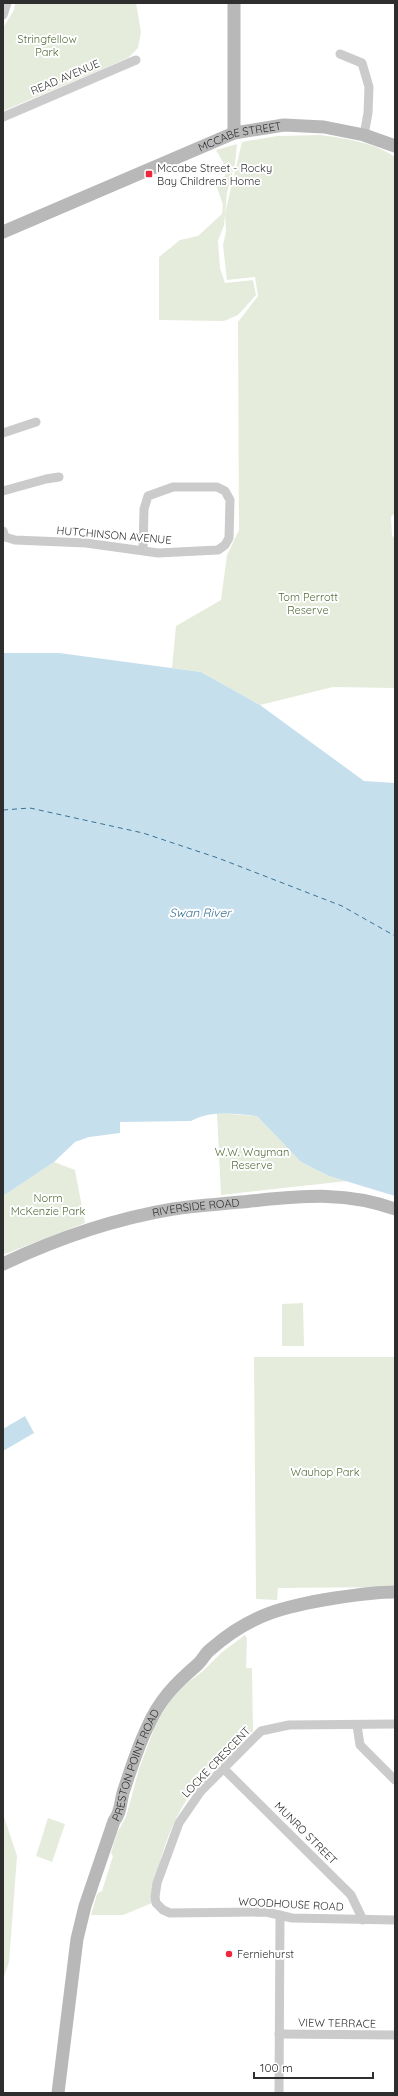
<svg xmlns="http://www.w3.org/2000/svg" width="398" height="2096" font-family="Quicksand,sans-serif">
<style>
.green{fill:#e5ecdb}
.water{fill:#c6dfed}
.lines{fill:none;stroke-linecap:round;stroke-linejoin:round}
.ferry{stroke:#387395;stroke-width:1;stroke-dasharray:5 4;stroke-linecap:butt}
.street{stroke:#cbcbcb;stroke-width:9}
.secondary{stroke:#b8b8b8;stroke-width:13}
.poi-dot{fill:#ee273c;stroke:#fff;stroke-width:1.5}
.labels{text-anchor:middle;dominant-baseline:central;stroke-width:4;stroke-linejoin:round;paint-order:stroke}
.park-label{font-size:11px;fill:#536c39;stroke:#fff}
.street-label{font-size:11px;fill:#2e2e2e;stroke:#fff}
.poi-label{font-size:11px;fill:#2e2e2e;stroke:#fff;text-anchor:start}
.water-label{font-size:12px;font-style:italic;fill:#387395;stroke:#fff}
</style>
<rect width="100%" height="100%" fill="#fff"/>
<g class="green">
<path d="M15,3H136L141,32L138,48L128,58L3,111V28L14,10Z"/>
<path d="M321,135C347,139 373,142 395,157V513L391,517L392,536L395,538V688L333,687L260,705L201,672L172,668L176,626L221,600L227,555L239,530L238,322L258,296L255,277L227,280L223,245L226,232L225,213L242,142L277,136Z"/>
<path d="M237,144L235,164L227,192L224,225L218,241L220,268L225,283L253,280L256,295L238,315L224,321L159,320V257L180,240L198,236L222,214L223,205L217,187L228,171L216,150Z"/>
<path d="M217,1113L257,1116L301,1162L329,1176L347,1181L221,1195Z"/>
<path d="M54,1162L75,1170L85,1223L5,1254L3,1249V1196Z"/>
<path d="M303,1303L304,1346H282V1304Z"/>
<path d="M254,1357H395V1587L278,1588L277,1600L256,1599Z"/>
<path d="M245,1635L247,1638L246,1668H252L253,1731C232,1750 209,1769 192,1792C169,1824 157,1864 152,1903L123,1915H91L97,1894L102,1891L113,1856L111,1853L117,1833L126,1817L139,1769L157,1721L171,1700L186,1684L203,1671L221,1653Z"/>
<path d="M3,1814L17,1856L9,1962L3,1979Z"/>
<path d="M48,1818L65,1824L52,1862L36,1856Z"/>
</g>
<g class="water">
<path d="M3,653H59L201,672L260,705L364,781L395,783V1196L329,1176L301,1162L257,1116C234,1114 212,1110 191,1121L120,1122V1133L89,1137L75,1142L54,1162L3,1196Z"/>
<path d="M25,1416L34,1433L3,1451V1429Z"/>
</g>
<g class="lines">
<path class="ferry" d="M3,810L30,808L143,833L218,858L342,906L395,936"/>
<g class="street">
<path d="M3,15L7,3"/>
<path d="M340,54L362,63L369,87L368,113L364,135"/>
<path d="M3,117L136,60"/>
<path d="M3,433L36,422"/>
<path d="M3,491L46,479L59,477"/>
<path d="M3,531L5,537L15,540L86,543L158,553L218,550L225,545L229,538L230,500L225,491L217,487H173L148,496L144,509L143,551"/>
<path d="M395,1724L289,1725L261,1731L201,1791L179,1823L157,1883L155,1897L156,1903L163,1910L170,1913L266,1912L292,1918L395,1920"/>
<path d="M357,1725L360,1745L395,1780"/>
<path d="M224,1769L351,1895L363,1920"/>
<path d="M279,2034L395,2035"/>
<path d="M279,2093L280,1915"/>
</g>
<g class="secondary">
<path d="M234,133V3"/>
<path id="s1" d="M3,232L234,133L284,125L324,127L364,135L395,146"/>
<path id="s2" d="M3,1264C58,1238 113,1219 173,1209C198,1205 225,1204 251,1201C303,1196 345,1191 395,1209"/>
<path id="s3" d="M58,2093L77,1939L85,1906L114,1821C121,1812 120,1804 123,1793C130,1771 137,1749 147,1728C159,1700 175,1684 197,1665C203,1660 205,1653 211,1649C251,1614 285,1606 335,1598C355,1595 375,1592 395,1592"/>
</g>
</g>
<g class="poi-dot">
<rect x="145" y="170" width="8" height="8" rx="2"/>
<circle cx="229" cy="1954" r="4"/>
</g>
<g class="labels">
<g class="park-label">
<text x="47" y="39">Stringfellow<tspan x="47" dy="13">Park</tspan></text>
<text x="308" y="597">Tom Perrott<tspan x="308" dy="13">Reserve</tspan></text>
<text x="252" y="1152">W.W. Wayman<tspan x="252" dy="13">Reserve</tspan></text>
<text x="48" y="1198">Norm<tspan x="48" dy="13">McKenzie Park</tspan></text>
<text x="325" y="1472">Wauhop Park</text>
</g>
<g class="street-label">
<text transform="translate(65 77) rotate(-23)">READ AVENUE</text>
<text stroke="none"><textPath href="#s1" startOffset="256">MCCABE STREET</textPath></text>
<text transform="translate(114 535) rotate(5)">HUTCHINSON AVENUE</text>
<text stroke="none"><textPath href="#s2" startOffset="202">RIVERSIDE ROAD</textPath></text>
<text transform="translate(216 1762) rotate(-46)">LOCKE CRESCENT</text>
<text stroke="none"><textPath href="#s3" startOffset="339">PRESTON POINT ROAD</textPath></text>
<text transform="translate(306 1833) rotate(45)">MUNRO STREET</text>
<text transform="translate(291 1904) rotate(3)">WOODHOUSE ROAD</text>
<text transform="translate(337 2023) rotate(1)">VIEW TERRACE</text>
</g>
<g class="poi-label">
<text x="157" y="168">Mccabe Street - Rocky<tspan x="157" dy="13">Bay Childrens Home</tspan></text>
<text x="237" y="1954">Ferniehurst</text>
</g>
<g class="water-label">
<text x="200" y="912">Swan River</text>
</g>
</g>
<rect width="398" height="2096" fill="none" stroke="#2e2e2e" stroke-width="8"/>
<path d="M254 2072v6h119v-6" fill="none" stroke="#2e2e2e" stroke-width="2"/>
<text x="260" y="2072" font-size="12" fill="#2e2e2e" stroke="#ffffff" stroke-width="3" paint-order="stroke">100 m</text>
</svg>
